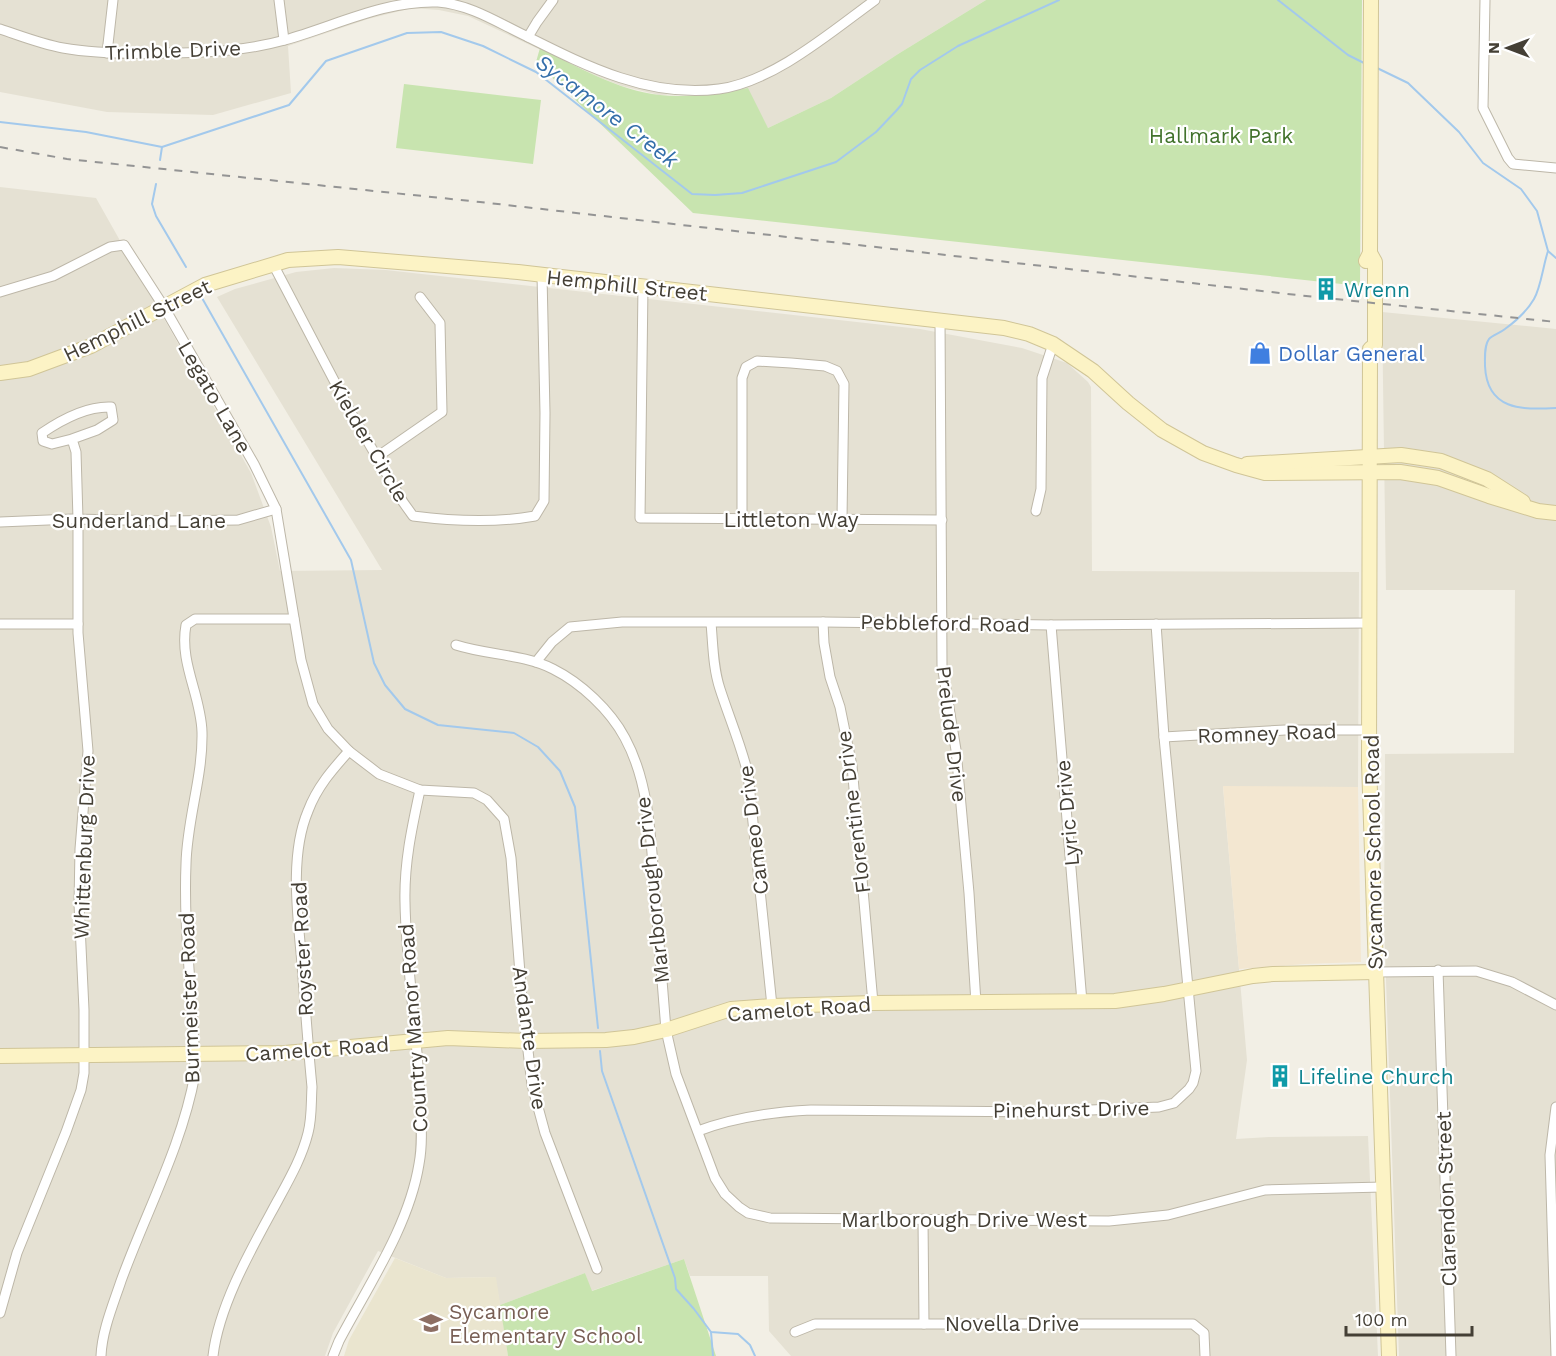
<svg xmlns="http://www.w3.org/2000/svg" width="1556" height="1356" font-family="'Work Sans',sans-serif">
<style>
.residential{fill:#e5e1d3}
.commercial{fill:#f3e7d1}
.education{fill:#eae5cf}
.green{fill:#c8e4af}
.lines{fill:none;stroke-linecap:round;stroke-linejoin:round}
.stream{stroke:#a3c9ec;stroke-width:2}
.street-casing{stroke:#bdb7a8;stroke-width:11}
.secondary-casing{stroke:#d0c597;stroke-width:16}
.street{stroke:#fff;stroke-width:9}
.secondary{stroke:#fcf3c5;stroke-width:14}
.rail{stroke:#949494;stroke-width:2;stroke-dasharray:8 8;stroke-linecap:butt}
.labels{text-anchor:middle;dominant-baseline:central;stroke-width:4.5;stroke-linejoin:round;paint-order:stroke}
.street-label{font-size:21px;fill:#443f35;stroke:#fff}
.park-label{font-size:21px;fill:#41722b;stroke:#fff}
.culture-label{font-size:21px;fill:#0d838f;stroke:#fff;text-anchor:start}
.shop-label{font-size:21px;fill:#366cbe;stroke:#fff;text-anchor:start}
.education-label{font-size:21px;fill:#785e54;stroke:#fff;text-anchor:start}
.water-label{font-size:22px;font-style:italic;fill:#346faa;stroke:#fff}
</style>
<rect width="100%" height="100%" fill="#f2efe5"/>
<g class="residential">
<path d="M0,0H986L898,54L831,98L768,128L724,92L659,95L622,86L599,77L468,16L439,10L412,8L368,19L288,46L291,93L213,115L107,112L0,92Z"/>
<path d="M0,187L96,198L251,473L271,527L280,571L382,570L217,297L235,289L296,272L334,268L386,270L920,329L1022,348L1067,363L1088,382L1091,387L1092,571L1359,572L1358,787H1223L1247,1060L1236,1139L1269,1137L1368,1136L1378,1356H791L769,1331L768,1276H690L684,1259L591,1291L585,1273L500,1305L495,1277L446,1278L378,1251L333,1333L325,1356H0Z"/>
<path d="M1382,312L1556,329V1356H1399L1384,922L1385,754L1514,753L1515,590H1386Z"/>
</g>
<path class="commercial" d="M1223,786L1358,787L1361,962L1305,964L1239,969Z"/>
<path class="education" d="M395,1258L446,1278L496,1277L508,1356H344L349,1340Z"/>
<g class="green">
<path d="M986,0H1362L1360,286L693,213L536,62L540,48C576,66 619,91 660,95C689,98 720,93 748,88L768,128L831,98L898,54Z"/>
<path d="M404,84L541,100L533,164L396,148Z"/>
<path d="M684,1259L716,1356H508L500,1305L585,1273L592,1291Z"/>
</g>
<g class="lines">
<g class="stream">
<path d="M1278,0L1348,55L1366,64"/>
<path d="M1377,68L1408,83L1459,132L1483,163L1521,189L1537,211L1548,251L1556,258"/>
<path d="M0,122L86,132L162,147L289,105L326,61L407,33L441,32L483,46L536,72L692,194L715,195L742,193L836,162L876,132L896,111L902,104L911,79L920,70L958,46L1059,0"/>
<path d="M160,160L162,147"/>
<path d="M156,184L152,204L156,216L186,267"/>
<path d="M1548,251C1543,266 1541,287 1534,299C1527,311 1516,321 1505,329C1500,333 1493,335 1489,339C1484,346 1485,357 1485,366C1487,410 1521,410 1556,408"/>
<path d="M202,298L351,560L374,663L385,685L405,709L438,725L514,733L538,747L560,771L575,807L598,1028"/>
<path d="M600,1051L602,1071L675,1278L676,1289L694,1309L711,1332L738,1334L750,1345L755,1356"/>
<path d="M711,1332L713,1356"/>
</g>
<g class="street-casing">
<g id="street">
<path d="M279,0L284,40"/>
<path d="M1485,0L1483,108L1508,158L1513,164L1556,168"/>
<path d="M0,29C21,36 41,44 63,48C97,54 130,54 165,53C206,53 245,51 285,40C335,26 385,0 438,2C472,5 498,23 528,37C588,67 650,98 719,89C773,82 831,32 875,0"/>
<path d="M528,37L537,22L553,0"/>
<path d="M107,53L113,0"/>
<path d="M273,264L350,411L403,502L413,516C452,521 496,523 535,516L544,501L545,413L542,275"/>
<path d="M643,286L640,518L942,520"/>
<path d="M0,292L53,276L110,247L124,245L164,307L254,464L276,509L301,660L313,704L328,729L349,751L379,774L420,790L474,793L487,800L504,819L511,858L522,999L532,1085L545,1133L597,1269"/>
<path d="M940,319L942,665L956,750L969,893L976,1003"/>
<path d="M377,457L442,412L440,323L420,297"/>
<path d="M1036,511L1041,489L1042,378L1053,344"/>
<path d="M742,519V378L746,367L757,361L791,363L825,366L837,371L844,384L842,519"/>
<path d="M0,522L72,519L170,521L238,520L276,509"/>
<path d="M823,622L824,643L830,677L840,707L852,766L873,1003"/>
<path d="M711,623C713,645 713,668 720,689C729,717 741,745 748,774L772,1006"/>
<path d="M0,624H78"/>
<path d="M1051,625L1082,1002"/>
<path d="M456,645C487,655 523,654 553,669C581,683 610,710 625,738C650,784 651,842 655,893C659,939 662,984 666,1030L676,1074L715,1178L725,1194L739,1207L748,1213L770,1218L1109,1221L1168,1215L1265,1190L1383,1187"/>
<path d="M536,662L552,642L570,627L622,622H823L1051,625L1370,623"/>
<path d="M1164,737L1285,730H1370"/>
<path d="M1438,970L1451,1356"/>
<path d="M1376,972L1476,971L1512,982L1556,1005"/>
<path d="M698,1131C735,1117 771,1112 811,1110L1045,1112L1159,1107L1174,1103L1189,1089L1193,1083L1196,1071L1164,737L1156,624"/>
<path d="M923,1219L924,1324"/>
<path d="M0,1313L17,1253L66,1132L81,1090L84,1073V1010L79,904L80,849L88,751L78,633V519L76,452L72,439L97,430L113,420L111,407C88,406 61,420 42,433L43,441L52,444L72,439"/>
<path d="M795,1332L815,1324H1193L1204,1333L1205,1356"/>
<path d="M101,1356C102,1331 113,1305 121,1281C146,1212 182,1146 195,1074C194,1004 183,934 186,864C187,819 203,777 202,732C201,695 179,663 186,625L195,619H294"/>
<path d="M213,1356C219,1304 253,1246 278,1200C290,1178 302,1157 308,1133C312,1118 311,1103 312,1087C308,1046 305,1005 302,964C298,917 289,856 308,811C317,787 332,770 349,751"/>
<path d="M333,1356L339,1341C368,1286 409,1226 419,1164C423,1143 421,1121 420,1101C418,1034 406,968 405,902C404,863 412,827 420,790"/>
<path d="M1556,1356L1550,1155L1556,1107"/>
</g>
</g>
<g class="secondary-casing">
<g id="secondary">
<path d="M1370,253L1375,262V345L1370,349L1369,763L1389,1356"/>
<path d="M1366,261L1370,253L1371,0"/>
<path d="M0,373L29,369L91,346L205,285L288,260L338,257L518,272L1004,328L1029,334L1053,344L1093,371L1128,403L1162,430L1203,453L1236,465L1265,473L1400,472L1438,478L1489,496L1538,511L1556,513"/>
<path d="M1247,464L1401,455L1441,461L1487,479L1523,502"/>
<path d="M0,1056L285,1053L448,1038L526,1041L606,1040L634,1037L666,1030L731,1009L772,1006L873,1003L1115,1001L1164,994L1253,976L1273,974L1376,972"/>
</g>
</g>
<use href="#street" class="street"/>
<use href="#secondary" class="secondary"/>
<path class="rail" d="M0,147L67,159L480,202L1297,295L1556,322"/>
</g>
<defs>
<g id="building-bare" transform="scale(1.8)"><path d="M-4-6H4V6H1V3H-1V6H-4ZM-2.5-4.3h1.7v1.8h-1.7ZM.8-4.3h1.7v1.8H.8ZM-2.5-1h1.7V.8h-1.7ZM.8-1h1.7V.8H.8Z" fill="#0f9aa8" stroke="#fff" stroke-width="2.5" paint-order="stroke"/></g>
<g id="shop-bare" transform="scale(1.8)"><path d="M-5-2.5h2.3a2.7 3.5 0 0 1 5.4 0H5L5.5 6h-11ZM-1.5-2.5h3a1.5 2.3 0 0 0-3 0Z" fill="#3f7fe0" stroke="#fff" stroke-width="2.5" paint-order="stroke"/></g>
<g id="school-bare" transform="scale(1.8)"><path d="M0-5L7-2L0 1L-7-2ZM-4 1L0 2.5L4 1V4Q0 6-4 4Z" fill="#8d6e63" stroke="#fff" stroke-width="2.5" paint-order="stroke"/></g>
</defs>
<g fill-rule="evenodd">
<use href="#building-bare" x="1326" y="289"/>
<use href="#shop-bare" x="1260" y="353"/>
<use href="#building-bare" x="1280" y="1076"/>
<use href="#school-bare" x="431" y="1323"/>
</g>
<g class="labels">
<g class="street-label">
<text transform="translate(173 50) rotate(-2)">Trimble Drive</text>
<text transform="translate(627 285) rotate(6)">Hemphill Street</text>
<text transform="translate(137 320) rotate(-26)">Hemphill Street</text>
<text transform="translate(215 397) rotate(60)">Legato Lane</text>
<text transform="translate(369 441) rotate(60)">Kielder Circle</text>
<text x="791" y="519">Littleton Way</text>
<text x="139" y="520">Sunderland Lane</text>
<text transform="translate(945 623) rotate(1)">Pebbleford Road</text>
<text transform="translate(1267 733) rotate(-2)">Romney Road</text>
<text transform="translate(952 734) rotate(83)">Prelude Drive</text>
<text transform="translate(853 812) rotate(-97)">Florentine Drive</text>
<text transform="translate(1067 813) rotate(-95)">Lyric Drive</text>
<text transform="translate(753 830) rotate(-97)">Cameo Drive</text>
<text transform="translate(84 847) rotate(-88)">Whittenburg Drive</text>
<text transform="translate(1373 852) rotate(-91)">Sycamore School Road</text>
<text transform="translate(652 890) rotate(-96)">Marlborough Drive</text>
<text transform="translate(302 949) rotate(-93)">Royster Road</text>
<text transform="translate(189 998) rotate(-92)">Burmeister Road</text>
<text transform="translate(799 1009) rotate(-4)">Camelot Road</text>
<text transform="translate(413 1028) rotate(-94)">Country Manor Road</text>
<text transform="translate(530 1038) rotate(82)">Andante Drive</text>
<text transform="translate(317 1049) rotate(-4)">Camelot Road</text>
<text transform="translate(1071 1109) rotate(-1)">Pinehurst Drive</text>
<text transform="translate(1446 1199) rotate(-92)">Clarendon Street</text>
<text x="964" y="1219">Marlborough Drive West</text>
<text x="1012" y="1323">Novella Drive</text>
</g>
<g class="park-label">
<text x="1221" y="135">Hallmark Park</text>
</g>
<g class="culture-label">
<text x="1344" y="289">Wrenn</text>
<text x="1298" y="1076">Lifeline Church</text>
</g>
<g class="shop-label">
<text x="1278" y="353">Dollar General</text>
</g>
<g class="education-label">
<text x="449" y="1311">Sycamore<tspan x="449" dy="24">Elementary School</tspan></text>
</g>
<g class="water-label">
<text transform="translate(607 111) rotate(37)">Sycamore Creek</text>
</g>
</g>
<g transform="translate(1508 48) rotate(270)" stroke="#ffffff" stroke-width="4.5" paint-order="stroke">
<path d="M0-4.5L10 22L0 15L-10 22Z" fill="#443f35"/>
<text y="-9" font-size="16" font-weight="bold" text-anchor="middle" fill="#443f35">N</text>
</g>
<path d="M1346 1326v9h126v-9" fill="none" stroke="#443f35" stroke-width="3"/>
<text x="1355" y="1326" font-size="18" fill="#443f35" stroke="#ffffff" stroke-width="4.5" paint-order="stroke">100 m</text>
</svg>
